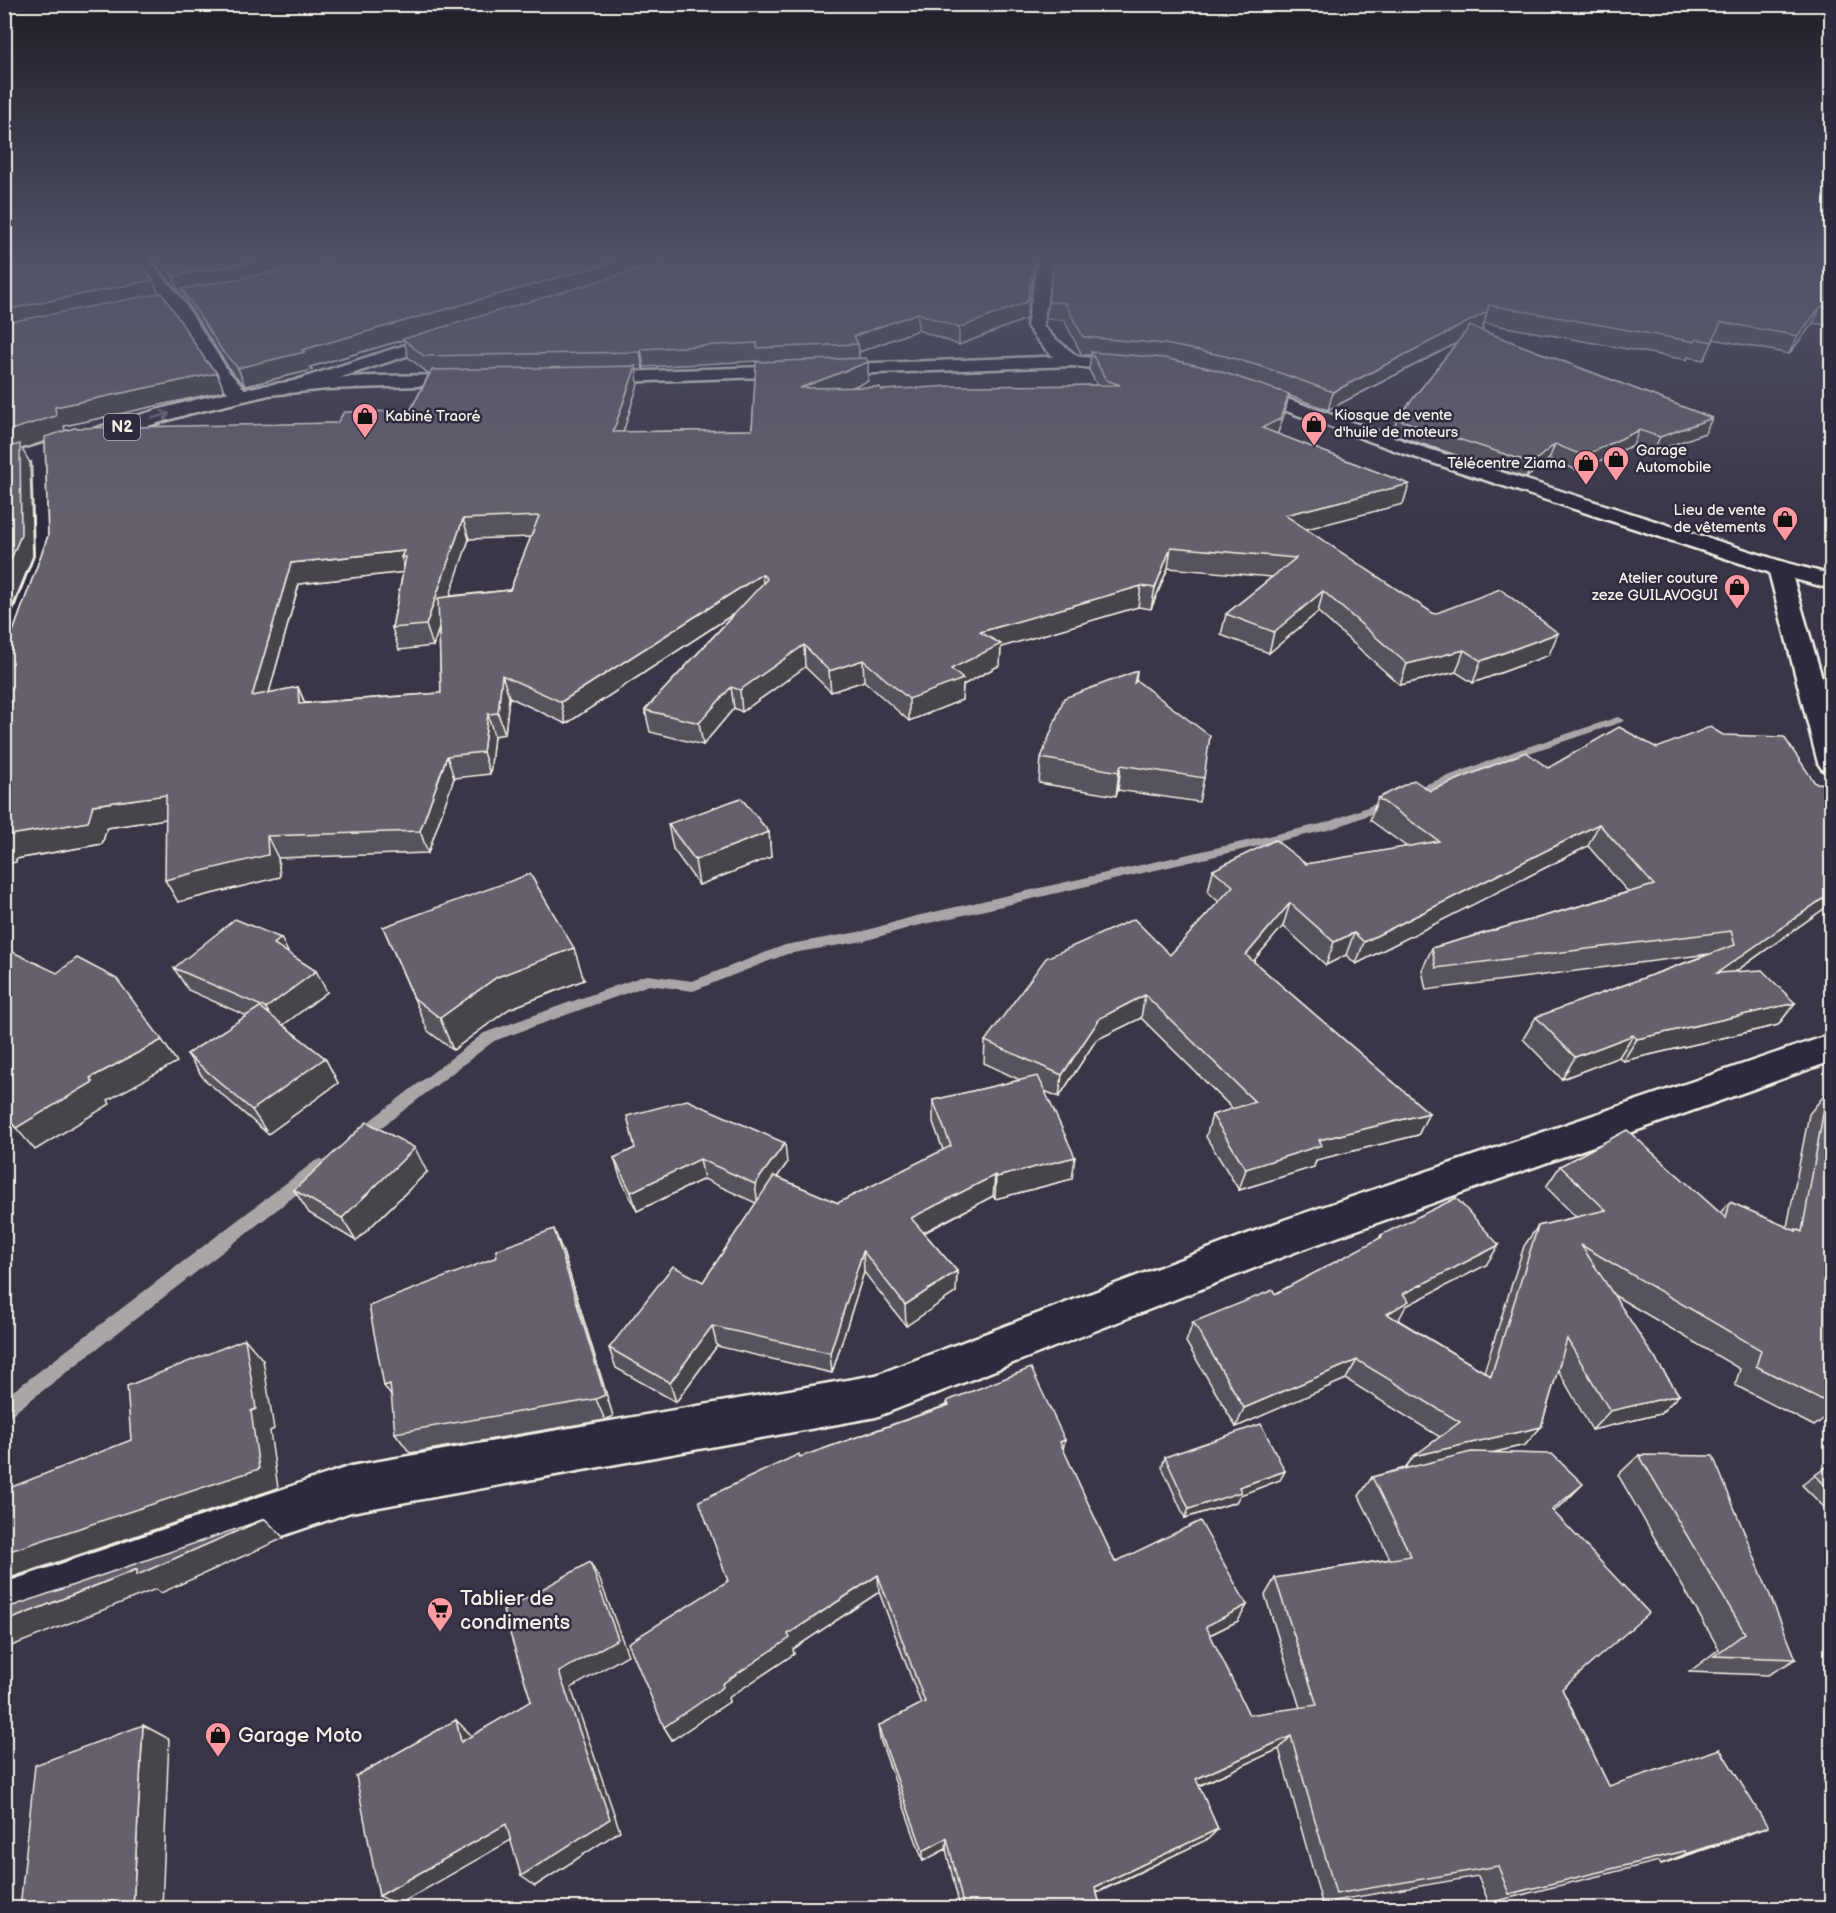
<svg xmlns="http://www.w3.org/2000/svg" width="1836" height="1913" font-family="'Balsamiq Sans',sans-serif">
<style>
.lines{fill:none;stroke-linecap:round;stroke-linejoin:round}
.stream{fill:#aaa6a7;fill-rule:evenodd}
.minor-casing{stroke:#f4f1e8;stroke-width:5}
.secondary-casing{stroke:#f4f1e8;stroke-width:5}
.trunk-casing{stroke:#f4f1e8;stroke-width:5}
.minor{fill:#2f2a3d;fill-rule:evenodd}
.secondary{fill:#2f2a3d;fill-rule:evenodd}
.trunk{fill:#2f2a3d;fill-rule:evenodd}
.wall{fill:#57535d;stroke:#f4f1e8;stroke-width:1.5;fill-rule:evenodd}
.shaded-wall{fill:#47444c;stroke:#f4f1e8;stroke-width:1.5}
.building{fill:#65616c;stroke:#f4f1e8;stroke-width:1.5;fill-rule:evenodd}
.oneway{stroke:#747079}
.labels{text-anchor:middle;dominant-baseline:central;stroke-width:5;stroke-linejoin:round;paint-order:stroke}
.far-poi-label{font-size:15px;fill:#f4f1e8;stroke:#2f2a3d;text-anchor:start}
.shield{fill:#2f2a3d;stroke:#b9b5b5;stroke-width:1.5}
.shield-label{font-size:16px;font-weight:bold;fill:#f4f1e8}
.near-poi-label{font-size:21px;fill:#f4f1e8;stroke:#2f2a3d;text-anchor:start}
</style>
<rect width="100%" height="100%" fill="#3b3647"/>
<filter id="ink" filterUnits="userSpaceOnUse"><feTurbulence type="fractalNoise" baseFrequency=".0167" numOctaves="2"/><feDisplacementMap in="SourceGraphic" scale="12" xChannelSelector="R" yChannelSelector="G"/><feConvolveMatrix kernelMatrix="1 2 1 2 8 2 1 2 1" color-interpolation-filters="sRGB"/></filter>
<g filter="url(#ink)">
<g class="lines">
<g class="stream">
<path d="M1618,717L1624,720L1622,722L1526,754L1413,798L1409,799L1403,795L1405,792L1518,750Z"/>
<path d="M1391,798L1395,799L1397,802L1395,805L1332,829L912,927L864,941L787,954L693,991L649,985L494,1041L365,1140L360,1142L355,1140L352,1136L355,1132L484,1033L643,976L648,975L692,981L785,945L864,931L912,917L1325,823Z"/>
<path d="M321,1159L327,1161L329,1166L327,1171L10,1416L4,1419V1398L315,1161Z"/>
</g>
<g class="minor-casing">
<g id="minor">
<path d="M1039,256H1054L1043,326L1053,337L1078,357L1081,361L1078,365C1059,370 1037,340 1027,326Z"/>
<path d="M42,446L49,448L52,452L57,556L17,672L13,677L4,680V636L35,556L32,452L35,448Z"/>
<path d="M1779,561L1787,563L1790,568L1832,712V771L1822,769L1818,763L1768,568L1771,563Z"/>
<path d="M1832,1034V1061L1295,1252L876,1417L351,1512L4,1633V1583L351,1466L876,1375L1284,1220Z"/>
</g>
</g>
<g class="secondary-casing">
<g id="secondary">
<path d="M130,256H145L181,298L228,371L250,395L248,399H234L215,378L168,303Z"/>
<path d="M449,331L455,332L457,336L455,340L299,391H287L284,387L287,383Z"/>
</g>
</g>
<g class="trunk-casing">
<g id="trunk">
<path d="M1072,356L1134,362L1140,363L1143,367L1140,371L1134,372L1072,366L592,383L586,382L583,378L586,374L592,373Z"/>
<path d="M472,375L478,376L481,380L478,384L327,389L269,395L188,414L4,469V456C91,431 178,399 268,385C335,374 404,376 472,375Z"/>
<path d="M1243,383L1416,445L1787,563L1832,575V589L1771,573L1402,453L1237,393L1234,389L1237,385Z"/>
</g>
</g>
<use href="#minor" class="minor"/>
<use href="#secondary" class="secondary"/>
<use href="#trunk" class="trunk"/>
</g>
<g class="wall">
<path d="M4,256L159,293L206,361L217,373L224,391L64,426L65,431L337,423L410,411L429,374L408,357L404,340L310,367L312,370L245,386L230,370L189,306L183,292L180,293L148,256H1037L1026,319L959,345L918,330L859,352V359L868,381L852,387L882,390L1097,385L1089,370L1091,355H1082L1064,320L1046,319L1048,302L1832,256V326L1813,323L1789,354L1714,339L1704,360L1688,357L1687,360L1484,323L1482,330H1481L1712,418L1705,433L1653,452L1633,445L1579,471L1549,459L1526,478L1392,434L1397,419L1457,343L1328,410L1288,395L1285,412L1277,434L1409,484L1403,504L1305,529L1434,614L1549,655L1473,683L1456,672L1400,685L1318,612L1269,653L1221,635L1226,614L1272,577L1168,568L1151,609L1138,607L1001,647L1000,665L963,685L962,700L909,721L864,681L831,692L805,667L742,712L734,708L703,745L650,732L645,710L735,613L566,724L509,697L505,734L494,736L490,774L454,778L428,853L278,858L280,877L178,902L166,819L107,828L102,844L16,859V862L6,651L48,536L45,442L22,449L30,463L33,556L4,628ZM758,361L752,430L623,432L638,384L636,370H643L644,367ZM531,537L510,590L449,596L469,539ZM403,572L392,628L399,650L433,646L439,628L441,693L305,703L298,687L269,693L299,584Z"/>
<path d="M1137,671L1136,682L1204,778L1199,802L1118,790L1116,796L1039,783L1041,758Z"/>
<path d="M1548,768L1832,903L1735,972L1795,1003L1778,1025L1623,1061L1619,1057L1562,1079L1523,1039L1536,1017L1709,954L1426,990L1422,970L1432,948L1628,892L1588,846L1356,964L1346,955L1326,965L1283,926L1253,961L1429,1113L1418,1135L1316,1160L1314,1167L1239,1190L1206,1137L1212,1115L1233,1109L1141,1018L1096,1040L1059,1097L1045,1091L1072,1179L995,1199L993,1196L924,1233L957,1271L956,1292L906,1326L864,1272L832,1373L717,1346L676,1402L616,1368L609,1348L703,1282L756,1203L704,1179L637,1211L620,1177L614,1158L635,1148L787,1163L777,1177L838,1203L943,1150L933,1122V1100L1020,1080L984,1063L985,1041L1170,955L1219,902L1208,892L1213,870L1306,864L1407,847L1370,820L1378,798L1430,791Z"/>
<path d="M668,824L769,832L771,857L699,885L673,849Z"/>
<path d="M383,927L584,980L509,1009L453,1050L428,1031Z"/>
<path d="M289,954L316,971L327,992L283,1025L325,1058L338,1083L268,1134L204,1079L187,1054L247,1016L188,990L174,968Z"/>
<path d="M1832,1091V1412L1814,1426L1735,1385L1740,1369L1612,1294L1679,1395L1660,1414L1592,1430L1558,1370L1541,1427L1525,1445L1495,1452L1564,1503L1554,1511L1562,1689L1609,1786L1739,1838L1661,1864L1659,1861L1489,1903L1478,1876L1322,1903L1279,1749L1199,1786L1218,1829L1208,1839L1097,1893L1101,1908H960L946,1849L923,1861L880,1739L878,1726L921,1704L879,1592L793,1649L794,1654L728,1698L729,1702L672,1740L664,1727L727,1581L800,1457L947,1405V1401L1063,1449L1115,1562L1247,1605L1238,1621L1210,1635L1249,1715L1300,1708L1265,1595L1275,1578L1390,1559L1359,1496L1372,1477L1405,1468L1414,1456L1440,1437L1346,1379L1236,1427L1186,1342L1193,1322L1275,1294L1379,1239L1381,1235L1486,1265L1406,1306L1398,1320L1484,1372L1524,1246L1538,1226L1576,1217L1546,1187L1560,1166L1720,1213L1730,1202L1787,1227L1809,1114L1827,1092Z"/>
<path d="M427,1172L356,1241L309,1213L294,1190Z"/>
<path d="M563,1252L613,1416L605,1420L410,1453L395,1433Z"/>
<path d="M1639,1455L1796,1659L1768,1675L1689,1672L1719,1649L1618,1475Z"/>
<path d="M1165,1457L1285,1471L1280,1480L1240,1495L1236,1502L1185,1518L1162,1467Z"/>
<path d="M1832,1463V1515L1802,1485Z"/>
</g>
<g class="shaded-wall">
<path d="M285,256H379L182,289L183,292L180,293L173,276Z"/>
<path d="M634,256H692L310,367L312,370L245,386L238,368Z"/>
<path d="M1035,256H1037L1026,319L959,345V328Z"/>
<path d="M153,280L160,297L4,329V310Z"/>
<path d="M1821,306L1813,323L1789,354L1798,336Z"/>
<path d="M1487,312L1482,330L1328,410L1333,392Z"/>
<path d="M918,313V330L859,352L858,344L854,336Z"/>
<path d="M641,349L644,367L643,370L640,352Z"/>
<path d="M868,362V381L802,407L800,388Z"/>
<path d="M636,366L638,384L617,452L613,432Z"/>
<path d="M217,373L224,391L64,426L66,435L22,449L30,463L33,556L4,628V432L55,407Z"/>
<path d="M1289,394L1285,412L1276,438L1262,428Z"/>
<path d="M1712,418L1705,433L1653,452L1660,437Z"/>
<path d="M1639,430L1633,445L1579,471L1584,456Z"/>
<path d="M1555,444L1549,459L1526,478L1532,463Z"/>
<path d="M1409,484L1403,504L1280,536L1285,515Z"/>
<path d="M463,519L469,539L433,646L426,625Z"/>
<path d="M1171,547L1168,568L1151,609L1155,588Z"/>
<path d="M404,551L401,557L406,572L299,584L262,718L252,696L291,563Z"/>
<path d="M762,574L764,594L566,724L561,702Z"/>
<path d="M1141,586L1138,607L1001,647L1000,665L963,685L962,700L909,721V699L980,632Z"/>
<path d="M1323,591L1318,612L1269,653L1274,632Z"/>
<path d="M1558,633L1549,655L1473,683L1481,661Z"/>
<path d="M804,645L805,667L742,712L740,690Z"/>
<path d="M1464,650L1456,672L1400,685L1407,664Z"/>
<path d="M863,660L864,681L831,692L829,671Z"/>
<path d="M502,675L509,697L505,734L498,713Z"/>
<path d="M298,687L307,709L299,704Z"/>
<path d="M731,687L734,708L703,745L699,723Z"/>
<path d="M488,714L494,736L490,774L483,752Z"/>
<path d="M447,756L454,778L428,853L420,831Z"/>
<path d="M1121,765L1118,790L1116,796L1119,772Z"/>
<path d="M166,795L179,817L107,828L102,844L16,859V862L4,865V836L93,805Z"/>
<path d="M1599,824L1588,846L1356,964L1364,942Z"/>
<path d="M769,832L771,857L699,885L695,860Z"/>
<path d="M267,836L278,858L280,877L178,902L165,880Z"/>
<path d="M1832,892V903L1702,995L1717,973Z"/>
<path d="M1290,903L1283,926L1240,977L1246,955Z"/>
<path d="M1354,933L1346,955L1326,965L1334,942Z"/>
<path d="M281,938L292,960L274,944Z"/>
<path d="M574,948L584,980L509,1009L453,1050L440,1018L497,977Z"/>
<path d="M316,971L327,992L278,1029L266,1008Z"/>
<path d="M1145,995L1141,1018L1096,1040L1059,1097L1062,1075L1100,1018Z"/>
<path d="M1795,1003L1778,1025L1623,1061L1637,1039Z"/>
<path d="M1633,1035L1619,1057L1562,1079L1575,1057Z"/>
<path d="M162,1040L177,1062L108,1100L110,1104L35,1150L16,1128L90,1078Z"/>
<path d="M325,1058L338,1083L268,1134L252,1110Z"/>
<path d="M1429,1113L1418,1135L1316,1160L1314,1167L1239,1190L1246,1169L1319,1140Z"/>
<path d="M785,1143L787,1163L758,1204L755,1184Z"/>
<path d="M415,1148L427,1172L356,1241L342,1218Z"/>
<path d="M1075,1157L1072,1179L995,1199L996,1177Z"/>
<path d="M700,1159L704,1179L637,1211L631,1192Z"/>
<path d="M995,1175L993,1196L911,1239V1218Z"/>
<path d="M554,1229L563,1252L613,1416L605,1420L596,1399Z"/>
<path d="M1499,1245L1486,1265L1406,1306L1398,1321L1387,1314L1403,1294Z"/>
<path d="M863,1251L864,1272L832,1373L830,1353Z"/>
<path d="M957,1271L956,1292L906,1326L905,1305Z"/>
<path d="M712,1326L717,1346L676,1402L670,1383Z"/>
<path d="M245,1339L263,1360L274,1429L270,1431L278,1488L4,1580V1553L251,1411Z"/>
<path d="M1357,1360L1346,1379L1236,1427L1244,1408Z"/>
<path d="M390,1384L399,1407L384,1386Z"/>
<path d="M1679,1395L1660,1414L1592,1430L1610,1411Z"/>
<path d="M1541,1427L1525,1445L1401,1474L1414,1456Z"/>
<path d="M1065,1440L1061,1459L1060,1442Z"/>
<path d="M1285,1471L1280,1480L1240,1495L1236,1502L1185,1518L1189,1509L1239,1487Z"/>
<path d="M1583,1484L1564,1503L1534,1528L1552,1510Z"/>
<path d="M265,1519L284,1538L161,1593L156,1589L4,1649V1622Z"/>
<path d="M590,1562L600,1580L628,1655L571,1688L620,1831L535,1886L521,1876L559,1672Z"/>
<path d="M878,1575L879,1592L793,1649L794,1654L728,1698L729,1702L672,1740L664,1727L788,1634Z"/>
<path d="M1247,1605L1238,1621L1197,1641L1206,1626Z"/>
<path d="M456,1720L471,1735L476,1756L461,1742Z"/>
<path d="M143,1725L169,1739L162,1908H133Z"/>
<path d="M1291,1736L1279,1749L1187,1791L1196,1779Z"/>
<path d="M506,1824L520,1835L398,1905L379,1896Z"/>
<path d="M1768,1827L1739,1838L1661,1864L1686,1854Z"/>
<path d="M1218,1829L1208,1839L1089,1896L1095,1887Z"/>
<path d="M947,1838L946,1849L923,1861V1851Z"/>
</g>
<g class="building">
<path d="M4,256H134L153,280L4,310Z"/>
<path d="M156,256H285L173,276Z"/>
<path d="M360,256H634L302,350L305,352L238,368L223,352L182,289Z"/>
<path d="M684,256H1035L1027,302L959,328L918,313L854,336L858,344L757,348V343L641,349L640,352L424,356L403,339Z"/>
<path d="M1055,256H1832V308L1821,306L1798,336L1721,322L1712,342L1696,339L1695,342L1489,305L1487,312L1333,392L1263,367L1225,356L1165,344L1083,337L1065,303L1048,302Z"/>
<path d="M162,293L206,361L217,373L55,407L56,416L4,432V323Z"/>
<path d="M1470,326L1712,418L1660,437L1639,430L1584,456L1555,444L1532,463L1397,419Z"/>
<path d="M1091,352L1164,358L1213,369L1289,394L1280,419L1262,428L1409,484L1285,515L1434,614L1500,589L1558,633L1481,661L1464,650L1407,664L1323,591L1274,632L1226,614L1296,558L1171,547L1155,588L1141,586L980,632L1001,644L951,669L963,679L909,699L863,660L829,671L804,645L740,690L731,687L699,723L645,710L767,579L762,574L561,702L502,675L498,713L488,714L483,752L447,756L420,831L267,836L268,855L165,880L166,795L93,805L88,822L4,836V653L6,651L48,536L45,437L74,428L337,423L344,412L410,411L432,370L636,366L613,432L752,430L756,362L866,358L868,362L800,388L880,387L882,390L952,386L1120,385L1106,380ZM539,516L510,590L438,598L441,693L299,704L298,687L252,696L291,563L404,551L401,557H406L392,628L426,625L463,519Z"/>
<path d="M20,444L21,535L4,576V448Z"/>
<path d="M1137,671L1134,683L1137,681L1210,736L1204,778L1121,765L1119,772L1041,758L1064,698Z"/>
<path d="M1619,727L1657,748L1710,727L1723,735L1784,737L1815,783L1832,784V892L1717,973L1762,970L1795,1003L1637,1039L1633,1035L1575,1057L1536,1017L1735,945L1731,931L1436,968L1432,948L1654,885L1599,824L1364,942L1354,933L1334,942L1290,903L1246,955L1429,1113L1319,1140L1322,1145L1246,1169L1212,1115L1255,1102L1145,995L1100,1018L1062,1075L985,1041L1046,958L1134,919L1170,955L1233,886L1213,870L1275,840L1306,864L1439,841L1378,798L1414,780L1430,791L1526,752L1548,768Z"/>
<path d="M741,798L769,832L695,860L668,824Z"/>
<path d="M530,874L574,948L497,977L440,1018L414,998L383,927Z"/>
<path d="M235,919L281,938L274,944L316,971L266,1008L174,968Z"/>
<path d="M4,948L57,973L77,958L117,979L162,1040L90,1078L93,1082L16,1128L4,1114Z"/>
<path d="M260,1007L325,1058L252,1110L187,1054Z"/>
<path d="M1038,1076L1075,1157L996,1177L995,1175L911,1218L957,1271L905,1305L863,1251L830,1353L712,1326L670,1383L609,1348L673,1266L703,1282L774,1176L838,1203L951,1146L933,1100Z"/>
<path d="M1832,1091V1405L1756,1366L1761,1350L1581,1245L1679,1395L1610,1411L1567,1339L1541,1427L1414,1456L1460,1422L1357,1360L1244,1408L1193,1322L1273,1290L1275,1294L1382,1237L1381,1235L1456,1198L1499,1245L1403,1294L1409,1301L1387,1314L1491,1376L1538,1226L1606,1210L1560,1166L1627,1130L1726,1218L1730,1202L1796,1231V1229L1802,1232L1827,1092Z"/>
<path d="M687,1100L785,1143L755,1184L700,1159L631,1192L614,1158L635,1148L627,1116Z"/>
<path d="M367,1122L415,1148L342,1218L294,1190Z"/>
<path d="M554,1229L605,1395L596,1399L395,1433L390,1384L384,1386L369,1306L497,1257L496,1250Z"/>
<path d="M245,1339L256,1409L251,1411L259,1469L4,1553V1490L131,1440L127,1386Z"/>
<path d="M1031,1368L1065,1440L1060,1442L1115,1562L1200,1521L1247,1605L1206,1626L1249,1715L1317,1705L1275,1578L1411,1556L1372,1477L1471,1452L1552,1454L1583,1484L1552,1510L1649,1613L1562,1689L1609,1786L1720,1749L1768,1827L1686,1854L1685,1851L1509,1894L1498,1866L1336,1894L1291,1736L1196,1779L1218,1829L1095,1887L1101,1908H964L947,1838L923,1851L878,1726L925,1702L878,1575L788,1634L790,1638L722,1684L723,1687L664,1727L628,1643L728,1581L699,1501L799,1454L800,1457L949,1405L947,1401Z"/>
<path d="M1261,1424L1285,1471L1239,1487L1241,1492L1189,1509L1165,1457Z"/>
<path d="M1639,1455L1713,1456L1796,1659L1714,1656L1745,1633Z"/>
<path d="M1832,1463V1492L1815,1475Z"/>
<path d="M265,1519L137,1575V1569L4,1622V1609Z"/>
<path d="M590,1562L618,1639L559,1672L610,1819L521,1876L506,1824L379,1896L356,1776L456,1720L461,1742L531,1701L503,1611Z"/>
<path d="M143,1725L133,1908H20L35,1765Z"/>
</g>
<defs><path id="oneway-shaft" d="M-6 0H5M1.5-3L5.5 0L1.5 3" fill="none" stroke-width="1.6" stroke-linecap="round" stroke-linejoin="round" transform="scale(1.5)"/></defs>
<use class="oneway" href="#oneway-shaft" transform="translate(161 416) rotate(-14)"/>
</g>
<linearGradient id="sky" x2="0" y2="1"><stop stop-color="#201e27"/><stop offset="0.49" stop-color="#4f5269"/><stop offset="1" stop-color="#4f5269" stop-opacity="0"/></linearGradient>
<rect width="1836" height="524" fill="url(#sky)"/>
<defs>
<g id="shop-pin" transform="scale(1.35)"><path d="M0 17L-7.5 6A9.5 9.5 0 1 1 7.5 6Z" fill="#ff9aa2" stroke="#2f2a3d"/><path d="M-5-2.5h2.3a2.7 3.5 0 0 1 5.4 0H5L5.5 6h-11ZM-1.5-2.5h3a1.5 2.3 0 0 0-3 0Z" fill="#111"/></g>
<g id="supermarket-pin" transform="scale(1.35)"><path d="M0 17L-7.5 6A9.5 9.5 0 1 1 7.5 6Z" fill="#ff9aa2" stroke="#2f2a3d"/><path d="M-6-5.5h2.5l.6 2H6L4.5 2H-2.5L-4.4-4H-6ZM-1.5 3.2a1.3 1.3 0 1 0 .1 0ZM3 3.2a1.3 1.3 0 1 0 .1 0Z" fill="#111"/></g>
</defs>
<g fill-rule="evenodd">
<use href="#shop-pin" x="365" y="416"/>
<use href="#shop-pin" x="1314" y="424"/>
<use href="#shop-pin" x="1616" y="459"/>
<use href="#shop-pin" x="1586" y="463"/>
<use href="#shop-pin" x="1785" y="519"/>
<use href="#shop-pin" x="1737" y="587"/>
<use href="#supermarket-pin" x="440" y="1610"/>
<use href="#shop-pin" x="218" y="1735"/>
</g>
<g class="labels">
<g class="far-poi-label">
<text x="1334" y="415">Kiosque de vente<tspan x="1334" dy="17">d'huile de moteurs</tspan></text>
<text x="385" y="416">Kabiné Traoré</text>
<text x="1636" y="450">Garage<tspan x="1636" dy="17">Automobile</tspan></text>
<text x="1566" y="463" text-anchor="end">Télécentre Ziama</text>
<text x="1766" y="510" text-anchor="end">Lieu de vente<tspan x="1766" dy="17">de vêtements</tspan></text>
<text x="1718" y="578" text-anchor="end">Atelier couture<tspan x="1718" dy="17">zeze GUILAVOGUI</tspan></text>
</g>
<rect class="shield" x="104" y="414" width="36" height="26" rx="4.5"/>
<g class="shield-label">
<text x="122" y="427">N2</text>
</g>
<g class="near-poi-label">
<text x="460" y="1598">Tablier de<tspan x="460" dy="24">condiments</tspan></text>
<text x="238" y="1735">Garage Moto</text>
</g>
</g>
<rect width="1836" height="1913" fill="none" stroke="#2f2a3d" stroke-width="24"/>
<rect x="12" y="12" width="1812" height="1889" fill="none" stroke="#f4f1e8" stroke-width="2" filter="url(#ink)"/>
</svg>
